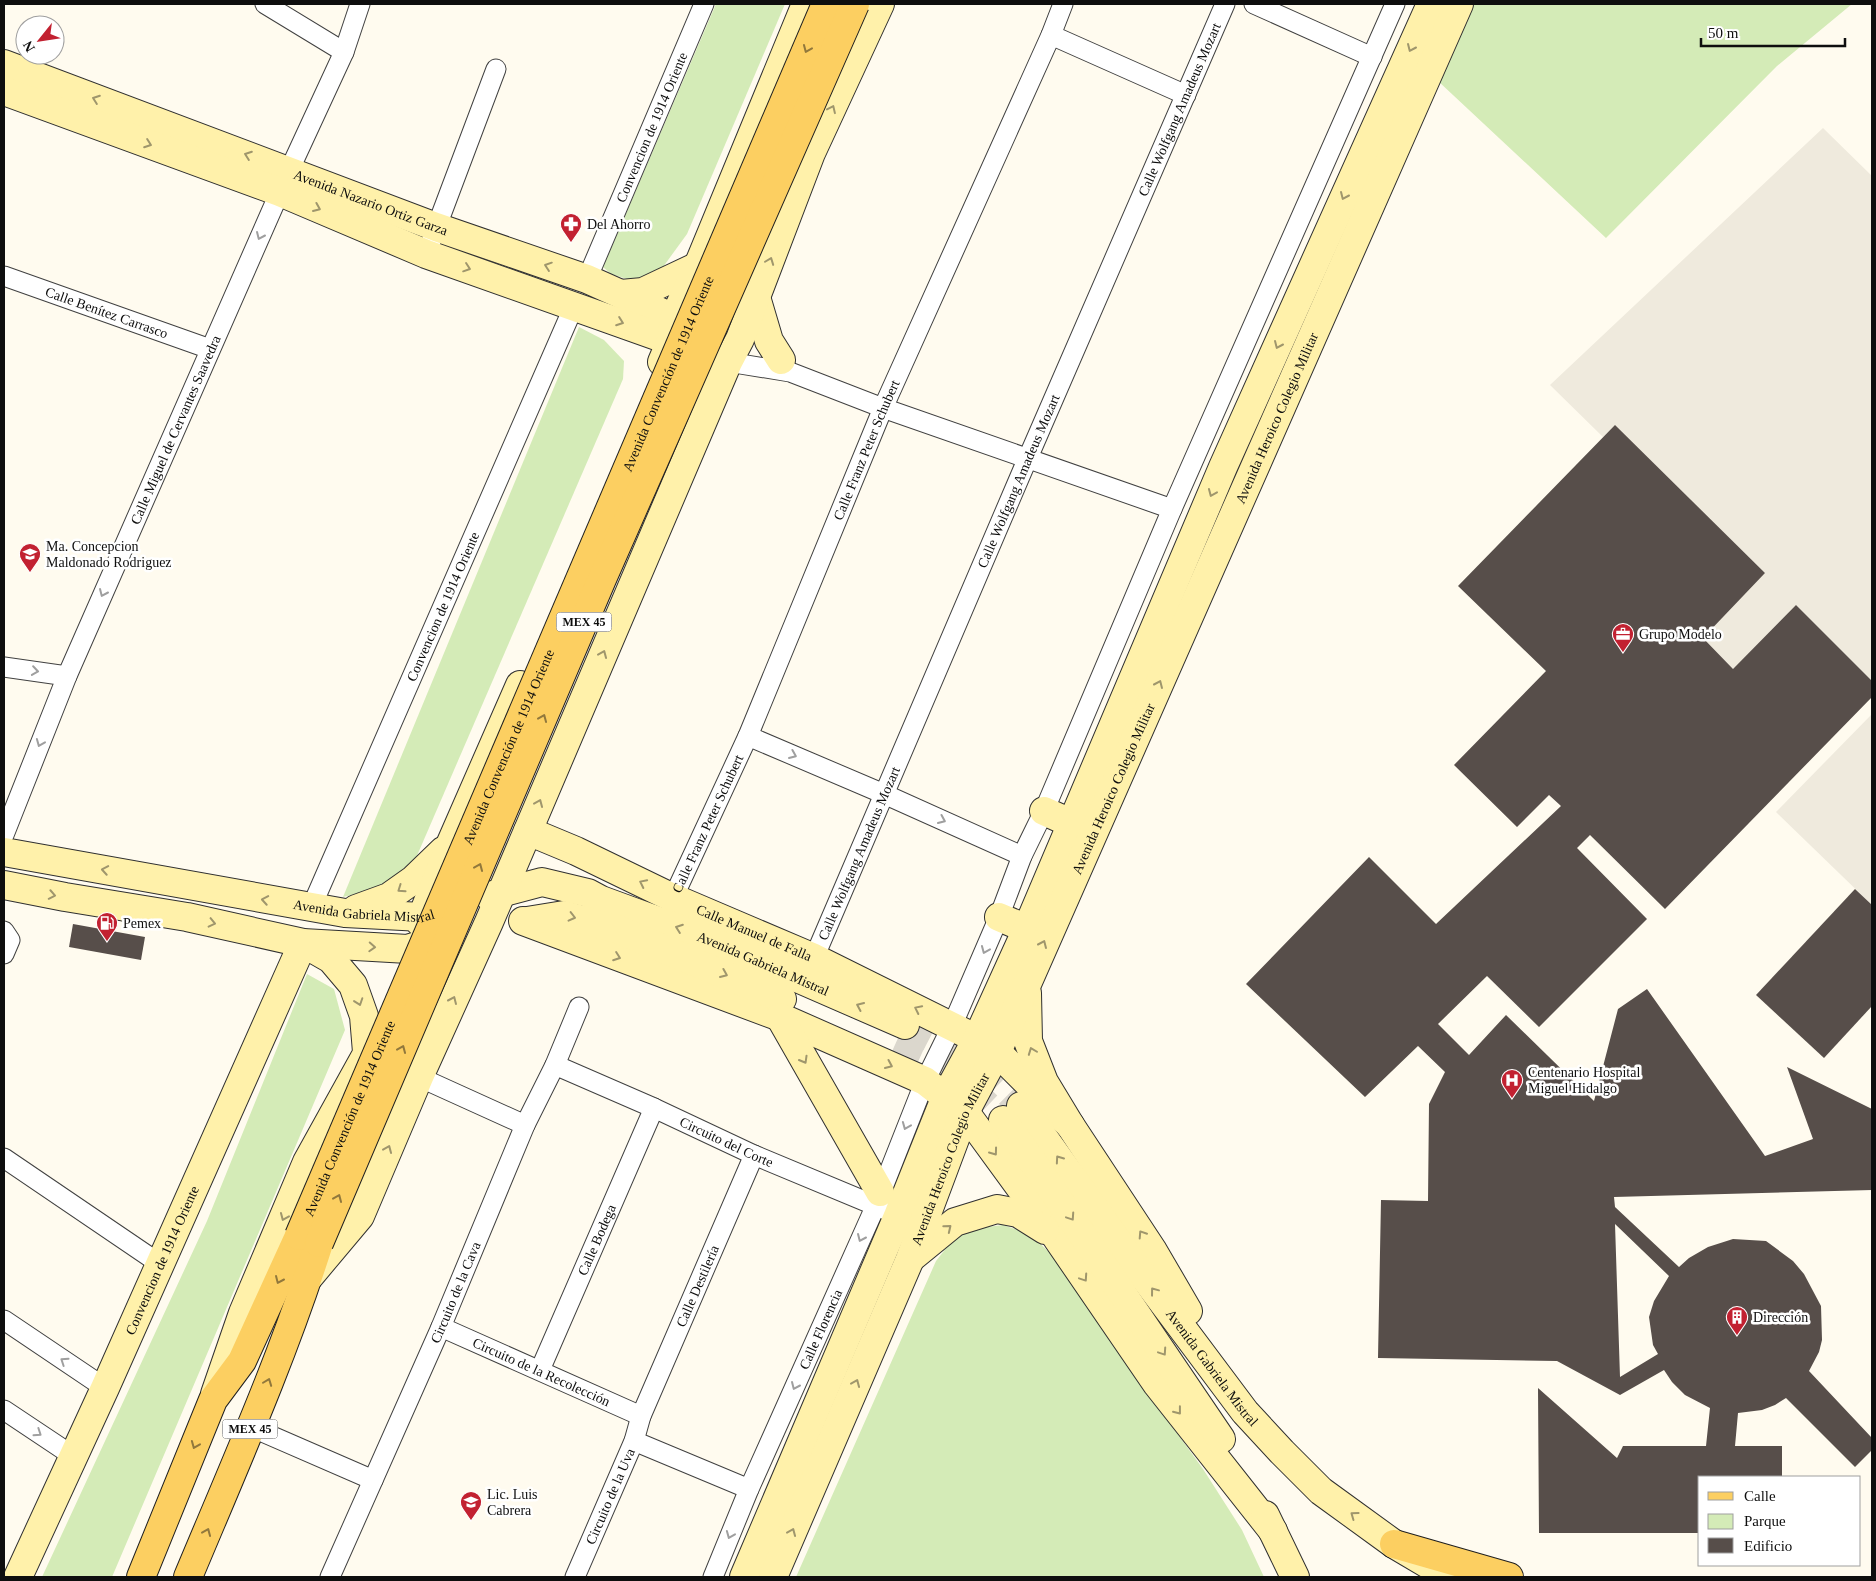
<svg xmlns="http://www.w3.org/2000/svg" width="1876" height="1581" font-family="'Times New Roman',serif">
<style>
.green{fill:#d4ebb7}
.plaza{fill:#efeadd}
.building{fill:#574e4a;fill-rule:evenodd}
.lines{fill:none;stroke-linecap:round;stroke-linejoin:round}
.secondary-tunnel{stroke:#dbd7cd;stroke-width:28;stroke-dasharray:28 14;stroke-linecap:butt}
.street-casing{stroke:#414141;stroke-width:21}
.secondary-casing{stroke:#303030;stroke-width:30}
.primary-casing{stroke:#1f1f1f;stroke-width:30}
.street{stroke:#fff;stroke-width:19}
.secondary{stroke:#fff1aa;stroke-width:28}
.primary{stroke:#fccf61;stroke-width:28}
.primary-bridge-casing{stroke:#1f1f1f;stroke-width:30;stroke-linecap:butt}
.primary-bridge{stroke:#fccf61;stroke-width:28}
.oneway{stroke:#9f966c}
.oneway2{stroke:#91783c}
.oneway3{stroke:#9f9f9f}
.labels{text-anchor:middle;dominant-baseline:central;stroke-width:5;stroke-linejoin:round;paint-order:stroke}
.shield{fill:#fff;stroke:#565656;stroke-width:1}
.shield-label{font-size:12px;font-weight:bold;fill:#0e0e0e}
.street-label{font-size:14px;fill:#0e0e0e;stroke:#fff}
.poi-label{font-size:14px;fill:#0e0e0e;stroke:#fff;text-anchor:start}
</style>
<rect width="100%" height="100%" fill="#fffbef"/>
<g class="green">
<path d="M716,4H785L687,234L663,267L633,281L611,274L603,267Z"/>
<path d="M1472,4H1852L1777,66L1606,238L1438,81Z"/>
<path d="M579,327L604,340L624,361L623,379L416,858L381,888L343,897Z"/>
<path d="M307,974L334,989L345,1030L112,1577H42L207,1221Z"/>
<path d="M1003,1225L1030,1234L1050,1253L1106,1335L1203,1469L1242,1530L1264,1577H796L936,1261L954,1238L978,1228Z"/>
</g>
<g class="plaza">
<path d="M1823,128L1872,176V681L1796,605L1733,669L1703,638L1765,573L1615,426L1603,437L1550,385Z"/>
<path d="M1872,714V905L1776,812Z"/>
</g>
<g class="building">
<path d="M1615,425L1765,573L1703,638L1733,669L1796,605L1872,681V697L1665,909L1590,835L1577,848L1647,919L1539,1027L1487,976L1438,1024L1469,1055L1506,1015L1594,1101L1618,1009L1647,989L1765,1156L1813,1139L1787,1067L1872,1109V1190L1614,1197L1615,1207L1679,1267L1689,1258L1708,1247L1733,1239L1766,1241L1793,1261L1804,1274L1821,1306L1822,1340L1819,1352L1809,1371L1872,1438V1450L1855,1467L1786,1398L1775,1405L1762,1410L1738,1413L1735,1446H1782V1477H1700V1533H1539L1538,1388L1617,1458L1623,1446H1706L1710,1408L1685,1395L1672,1382L1664,1370L1620,1395L1557,1361L1378,1358L1381,1200L1428,1201L1429,1104L1445,1072L1418,1046L1365,1097L1246,984L1369,857L1436,924L1561,806L1549,795L1517,827L1454,765L1546,671L1458,586ZM1615,1224L1669,1276L1654,1301L1649,1317L1653,1345L1658,1354L1620,1377Z"/>
<path d="M1855,889L1872,905V1006L1824,1058L1756,995Z"/>
<path d="M73,924L145,937L141,960L69,947Z"/>
</g>
<g class="lines">
<g class="secondary-tunnel">
<path d="M905,1025L978,1063L1021,1106"/>
<path d="M894,1047L954,1074L1003,1120"/>
</g>
<g class="street-casing">
<g id="street">
<path d="M265,4L344,52"/>
<path d="M1254,4L1372,57"/>
<path d="M1051,35L1186,95"/>
<path d="M432,239L496,69"/>
<path id="s1" d="M4,276L210,349"/>
<path id="s2" d="M587,279L704,4"/>
<path d="M728,362L790,372L883,408L1172,509"/>
<path d="M4,667L67,676"/>
<path d="M748,736L884,794L1022,856"/>
<path id="s3" d="M4,835L67,676L289,171L344,52L360,4"/>
<path id="s4" d="M673,898L748,736L883,408L1051,35L1063,4"/>
<path id="s5" d="M311,908L574,306"/>
<path d="M4,931L10,940L4,954"/>
<path id="s6" d="M814,958L1027,460L1225,4"/>
<path id="s7" d="M555,1065L654,1108L754,1155L886,1210"/>
<path d="M419,1077L525,1125"/>
<path d="M4,1158L160,1264"/>
<path d="M4,1320L105,1388"/>
<path id="s8" d="M441,1327L641,1416"/>
<path id="s9" d="M540,1370L654,1108"/>
<path d="M4,1410L73,1456"/>
<path d="M251,1427L373,1480"/>
<path d="M634,1441L749,1489"/>
<path id="s10" d="M330,1577L441,1327L525,1125L555,1065L579,1007"/>
<path id="s11" d="M575,1577L634,1441L641,1416L754,1155"/>
<path id="s12" d="M713,1577L749,1489L876,1205L925,1081L952,1026L999,917L1022,856L1044,811L1172,509L1395,4"/>
</g>
</g>
<g class="secondary-casing">
<g id="secondary">
<path id="s13" d="M4,64L436,227L587,279L674,318L691,323"/>
<path d="M4,91L280,192L426,254L688,347"/>
<path d="M621,294L643,292L698,266"/>
<path d="M756,297L769,341L781,360"/>
<path d="M662,362L671,341L674,318L698,266L806,4"/>
<path d="M1044,811L1073,824"/>
<path id="s14" d="M528,831L576,851L673,898L814,958L977,1039L997,1052L1070,1125"/>
<path id="s15" d="M4,852L345,913L422,917L438,912"/>
<path d="M4,885L65,897L187,917L303,943L408,949L443,937"/>
<path id="s16" d="M489,896L542,882L588,893L601,900L710,940L905,1025"/>
<path d="M356,909L389,897L413,880L443,851"/>
<path d="M999,917L1027,929"/>
<path d="M523,921L780,1017L925,1081L965,1112L1057,1238L1157,1384L1273,1531"/>
<path d="M527,921L564,915L617,929L782,999"/>
<path d="M420,922L450,845L520,685"/>
<path d="M1027,993L1028,1041L1044,1082L1070,1125L1153,1251L1188,1311"/>
<path d="M780,1017L880,1192"/>
<path id="s17" d="M1021,1106L1132,1261L1245,1412L1282,1452L1321,1491L1394,1544L1443,1573L1455,1577"/>
<path d="M1003,1120L1040,1172L1221,1439"/>
<path d="M911,1258L955,1222L997,1209L1018,1213L1045,1230"/>
<path d="M308,1278L360,1216L419,1077L489,922L728,362L740,339L811,153L880,4"/>
<path d="M215,1394L243,1313L307,1162L364,1059"/>
<path d="M1265,1515L1295,1577"/>
<path id="s18" d="M18,1577L105,1388L303,943L331,959L353,985L364,1016L367,1052"/>
<path d="M744,1577L898,1216L946,1096L977,1039L1027,929L1223,467L1431,4"/>
<path id="s19" d="M773,1577L910,1259L965,1112L997,1052L1459,4"/>
</g>
</g>
<g class="primary-casing">
<g id="primary">
<path d="M1394,1544L1509,1577"/>
<path d="M141,1577L213,1400L242,1361L299,1236"/>
<path d="M188,1577C234,1467 283,1357 319,1243"/>
</g>
</g>
<use href="#street" class="street"/>
<use href="#secondary" class="secondary"/>
<use href="#primary" class="primary"/>
<g class="primary-bridge-casing">
<g id="primary-bridge">
<path id="s20" d="M299,1236L826,4"/>
<path d="M319,1243L602,579L855,4"/>
</g>
</g>
<use href="#primary-bridge" class="primary-bridge"/>
</g>
<defs><path id="oneway-chevron" d="M-2-3.5L2.5 0L-2 3.5" fill="none" stroke-width="1.6" stroke-linecap="round" stroke-linejoin="round" transform="scale(1.25)"/></defs>
<g class="oneway">
<use href="#oneway-chevron" transform="translate(1411 48) rotate(114)"/>
<use href="#oneway-chevron" transform="translate(96 99) rotate(-160)"/>
<use href="#oneway-chevron" transform="translate(832 109) rotate(-65)"/>
<use href="#oneway-chevron" transform="translate(148 144) rotate(20)"/>
<use href="#oneway-chevron" transform="translate(248 155) rotate(-160)"/>
<use href="#oneway-chevron" transform="translate(1344 196) rotate(114)"/>
<use href="#oneway-chevron" transform="translate(317 208) rotate(23)"/>
<use href="#oneway-chevron" transform="translate(770 261) rotate(-69)"/>
<use href="#oneway-chevron" transform="translate(548 266) rotate(-161)"/>
<use href="#oneway-chevron" transform="translate(467 268) rotate(19)"/>
<use href="#oneway-chevron" transform="translate(620 322) rotate(20)"/>
<use href="#oneway-chevron" transform="translate(1278 345) rotate(114)"/>
<use href="#oneway-chevron" transform="translate(1212 493) rotate(113)"/>
<use href="#oneway-chevron" transform="translate(603 654) rotate(-67)"/>
<use href="#oneway-chevron" transform="translate(1159 684) rotate(-66)"/>
<use href="#oneway-chevron" transform="translate(539 803) rotate(-67)"/>
<use href="#oneway-chevron" transform="translate(105 870) rotate(-170)"/>
<use href="#oneway-chevron" transform="translate(643 883) rotate(-154)"/>
<use href="#oneway-chevron" transform="translate(401 889) rotate(145)"/>
<use href="#oneway-chevron" transform="translate(52 895) rotate(11)"/>
<use href="#oneway-chevron" transform="translate(265 900) rotate(-170)"/>
<use href="#oneway-chevron" transform="translate(572 917) rotate(14)"/>
<use href="#oneway-chevron" transform="translate(212 923) rotate(13)"/>
<use href="#oneway-chevron" transform="translate(679 928) rotate(-160)"/>
<use href="#oneway-chevron" transform="translate(1043 944) rotate(-66)"/>
<use href="#oneway-chevron" transform="translate(372 947) rotate(3)"/>
<use href="#oneway-chevron" transform="translate(617 957) rotate(20)"/>
<use href="#oneway-chevron" transform="translate(724 974) rotate(23)"/>
<use href="#oneway-chevron" transform="translate(453 1000) rotate(-66)"/>
<use href="#oneway-chevron" transform="translate(359 1002) rotate(71)"/>
<use href="#oneway-chevron" transform="translate(860 1006) rotate(-156)"/>
<use href="#oneway-chevron" transform="translate(918 1009) rotate(-154)"/>
<use href="#oneway-chevron" transform="translate(1032 1051) rotate(-111)"/>
<use href="#oneway-chevron" transform="translate(804 1060) rotate(60)"/>
<use href="#oneway-chevron" transform="translate(889 1065) rotate(24)"/>
<use href="#oneway-chevron" transform="translate(388 1149) rotate(-67)"/>
<use href="#oneway-chevron" transform="translate(994 1152) rotate(54)"/>
<use href="#oneway-chevron" transform="translate(1059 1159) rotate(-125)"/>
<use href="#oneway-chevron" transform="translate(284 1217) rotate(113)"/>
<use href="#oneway-chevron" transform="translate(1071 1217) rotate(56)"/>
<use href="#oneway-chevron" transform="translate(948 1228) rotate(-39)"/>
<use href="#oneway-chevron" transform="translate(1142 1234) rotate(-123)"/>
<use href="#oneway-chevron" transform="translate(1084 1278) rotate(56)"/>
<use href="#oneway-chevron" transform="translate(1154 1291) rotate(-127)"/>
<use href="#oneway-chevron" transform="translate(1163 1352) rotate(56)"/>
<use href="#oneway-chevron" transform="translate(856 1383) rotate(-67)"/>
<use href="#oneway-chevron" transform="translate(1178 1411) rotate(52)"/>
<use href="#oneway-chevron" transform="translate(1354 1515) rotate(-144)"/>
<use href="#oneway-chevron" transform="translate(792 1532) rotate(-67)"/>
</g>
<g class="oneway2">
<use href="#oneway-chevron" transform="translate(807 49) rotate(113)"/>
<use href="#oneway-chevron" transform="translate(543 718) rotate(-67)"/>
<use href="#oneway-chevron" transform="translate(479 867) rotate(-67)"/>
<use href="#oneway-chevron" transform="translate(402 1049) rotate(-67)"/>
<use href="#oneway-chevron" transform="translate(338 1198) rotate(-67)"/>
<use href="#oneway-chevron" transform="translate(279 1280) rotate(114)"/>
<use href="#oneway-chevron" transform="translate(268 1382) rotate(-69)"/>
<use href="#oneway-chevron" transform="translate(195 1445) rotate(112)"/>
<use href="#oneway-chevron" transform="translate(207 1532) rotate(-67)"/>
</g>
<g class="oneway3">
<use href="#oneway-chevron" transform="translate(260 236) rotate(114)"/>
<use href="#oneway-chevron" transform="translate(103 593) rotate(114)"/>
<use href="#oneway-chevron" transform="translate(35 671) rotate(8)"/>
<use href="#oneway-chevron" transform="translate(40 743) rotate(112)"/>
<use href="#oneway-chevron" transform="translate(793 755) rotate(23)"/>
<use href="#oneway-chevron" transform="translate(942 820) rotate(24)"/>
<use href="#oneway-chevron" transform="translate(985 950) rotate(113)"/>
<use href="#oneway-chevron" transform="translate(906 1126) rotate(112)"/>
<use href="#oneway-chevron" transform="translate(861 1238) rotate(114)"/>
<use href="#oneway-chevron" transform="translate(64 1361) rotate(-146)"/>
<use href="#oneway-chevron" transform="translate(795 1386) rotate(114)"/>
<use href="#oneway-chevron" transform="translate(38 1433) rotate(34)"/>
<use href="#oneway-chevron" transform="translate(730 1535) rotate(112)"/>
</g>
<defs>
<g id="pharmacy-pin" transform="scale(1.125)"><path d="M0 17L-7.5 6A9.5 9.5 0 1 1 7.5 6Z" fill="#c22131" stroke="#fff"/><path d="M-2-6h4v4h4v4h-4v4h-4v-4h-4v-4h4Z" fill="#fff"/></g>
<g id="school-pin" transform="scale(1.125)"><path d="M0 17L-7.5 6A9.5 9.5 0 1 1 7.5 6Z" fill="#c22131" stroke="#fff"/><path d="M0-5L7-2L0 1L-7-2ZM-4 1L0 2.5L4 1V4Q0 6-4 4Z" fill="#fff"/></g>
<g id="office-pin" transform="scale(1.125)"><path d="M0 17L-7.5 6A9.5 9.5 0 1 1 7.5 6Z" fill="#c22131" stroke="#fff"/><path d="M-6-3h4V-5.5h4V-3h4V5H-6ZM-1-4.5V-3h2v-1.5ZM-6 0V1H6V0Z" fill="#fff"/></g>
<g id="fuel-pin" transform="scale(1.125)"><path d="M0 17L-7.5 6A9.5 9.5 0 1 1 7.5 6Z" fill="#c22131" stroke="#fff"/><path d="M-5.5-6h7V0h2V4h1.3V-2.5L3-4.5l.8-.8L6-3V5H2.5V1h-1V6h-7ZM-4.2-4.7v3.2H.2V-4.7Z" fill="#fff"/></g>
<g id="hospital-pin" transform="scale(1.125)"><path d="M0 17L-7.5 6A9.5 9.5 0 1 1 7.5 6Z" fill="#c22131" stroke="#fff"/><path d="M-5-5h3v3.5h4V-5h3V5h-3V1.5h-4V5h-3Z" fill="#fff"/></g>
<g id="building-pin" transform="scale(1.125)"><path d="M0 17L-7.5 6A9.5 9.5 0 1 1 7.5 6Z" fill="#c22131" stroke="#fff"/><path d="M-4-6H4V6H1V3H-1V6H-4ZM-2.5-4.3h1.7v1.8h-1.7ZM.8-4.3h1.7v1.8H.8ZM-2.5-1h1.7V.8h-1.7ZM.8-1h1.7V.8H.8Z" fill="#fff"/></g>
</defs>
<g fill-rule="evenodd">
<use href="#pharmacy-pin" x="571" y="224"/>
<use href="#school-pin" x="30" y="554"/>
<use href="#office-pin" x="1623" y="634"/>
<use href="#fuel-pin" x="107" y="923"/>
<use href="#hospital-pin" x="1512" y="1080"/>
<use href="#building-pin" x="1737" y="1317"/>
<use href="#school-pin" x="471" y="1502"/>
</g>
<g class="labels">
<g class="shield">
<rect x="556.5" y="612.5" width="55" height="19" rx="4"/>
<rect x="222.5" y="1419.5" width="55" height="19" rx="4"/>
</g>
<g class="shield-label">
<text x="584" y="622">MEX 45</text>
<text x="250" y="1429">MEX 45</text>
</g>
<g class="street-label">
<text stroke="none"><textPath href="#s6" startOffset="924">Calle Wolfgang Amadeus Mozart</textPath></text>
<text stroke="none"><textPath href="#s2" startOffset="165">Convencion de 1914 Oriente</textPath></text>
<text stroke="none"><textPath href="#s13" startOffset="392">Avenida Nazario Ortiz Garza</textPath></text>
<text stroke="none"><textPath href="#s1" startOffset="109">Calle Benítez Carrasco</textPath></text>
<text stroke="none"><textPath href="#s20" startOffset="938">Avenida Convención de 1914 Oriente</textPath></text>
<text stroke="none"><textPath href="#s19" startOffset="1264">Avenida Heroico Colegio Militar</textPath></text>
<text stroke="none"><textPath href="#s3" startOffset="440">Calle Miguel de Cervantes Saavedra</textPath></text>
<text stroke="none"><textPath href="#s4" startOffset="488">Calle Franz Peter Schubert</textPath></text>
<text stroke="none"><textPath href="#s6" startOffset="519">Calle Wolfgang Amadeus Mozart</textPath></text>
<text stroke="none"><textPath href="#s5" startOffset="329">Convencion de 1914 Oriente</textPath></text>
<text stroke="none"><textPath href="#s20" startOffset="532">Avenida Convención de 1914 Oriente</textPath></text>
<text stroke="none"><textPath href="#s19" startOffset="859">Avenida Heroico Colegio Militar</textPath></text>
<text stroke="none"><textPath href="#s4" startOffset="82">Calle Franz Peter Schubert</textPath></text>
<text stroke="none"><textPath href="#s6" startOffset="114">Calle Wolfgang Amadeus Mozart</textPath></text>
<text stroke="none"><textPath href="#s15" startOffset="365">Avenida Gabriela Mistral</textPath></text>
<text stroke="none"><textPath href="#s14" startOffset="248">Calle Manuel de Falla</textPath></text>
<text stroke="none"><textPath href="#s16" startOffset="291">Avenida Gabriela Mistral</textPath></text>
<text stroke="none"><textPath href="#s20" startOffset="128">Avenida Convención de 1914 Oriente</textPath></text>
<text stroke="none"><textPath href="#s7" startOffset="188">Circuito del Corte</textPath></text>
<text stroke="none"><textPath href="#s19" startOffset="454">Avenida Heroico Colegio Militar</textPath></text>
<text stroke="none"><textPath href="#s9" startOffset="142">Calle Bodega</textPath></text>
<text stroke="none"><textPath href="#s18" startOffset="348">Convencion de 1914 Oriente</textPath></text>
<text stroke="none"><textPath href="#s11" startOffset="316">Calle Destilería</textPath></text>
<text stroke="none"><textPath href="#s10" startOffset="311">Circuito de la Cava</textPath></text>
<text stroke="none"><textPath href="#s12" startOffset="270">Calle Florencia</textPath></text>
<text stroke="none"><textPath href="#s17" startOffset="324">Avenida Gabriela Mistral</textPath></text>
<text stroke="none"><textPath href="#s8" startOffset="110">Circuito de la Recolección</textPath></text>
<text stroke="none"><textPath href="#s11" startOffset="88">Circuito de la Uva</textPath></text>
</g>
<g class="poi-label">
<text x="587" y="224">Del Ahorro</text>
<text x="46" y="546">Ma. Concepcion<tspan x="46" dy="16">Maldonado Rodriguez</tspan></text>
<text x="1639" y="634">Grupo Modelo</text>
<text x="123" y="923">Pemex</text>
<text x="1528" y="1072">Centenario Hospital<tspan x="1528" dy="16">Miguel Hidalgo</tspan></text>
<text x="1753" y="1317">Dirección</text>
<text x="487" y="1494">Lic. Luis<tspan x="487" dy="16">Cabrera</tspan></text>
</g>
</g>
<rect width="1876" height="1581" fill="none" stroke="#0e0e0e" stroke-width="10"/>
<rect x="1698" y="1476" width="162" height="90" fill="#ffffff" stroke="#9f9f9f"/>
<rect x="1708" y="1492" width="25" height="8" fill="#fccf61" stroke="#9f9f9f"/>
<text x="1744" y="1501" font-size="15" fill="#0e0e0e">Calle</text>
<rect x="1708" y="1514" width="25" height="15" fill="#d4ebb7" stroke="#9f9f9f"/>
<text x="1744" y="1526" font-size="15" fill="#0e0e0e">Parque</text>
<rect x="1708" y="1538" width="25" height="15" fill="#574e4a" stroke="#9f9f9f"/>
<text x="1744" y="1551" font-size="15" fill="#0e0e0e">Edificio</text>
<g transform="translate(40 40) rotate(240)"><circle r="24" fill="#ffffff" stroke="#9f9f9f"/>
<path d="M0-4L9 19L0 12L-9 19Z" fill="#c22131"/>
<text y="-8" font-size="14" font-weight="bold" text-anchor="middle" fill="#0e0e0e">N</text>
</g>
<path d="M1701 38v8h144v-8" fill="none" stroke="#0e0e0e" stroke-width="2.5"/>
<text x="1708" y="38" font-size="15" fill="#0e0e0e" stroke="#ffffff" stroke-width="4" paint-order="stroke">50 m</text>
</svg>
